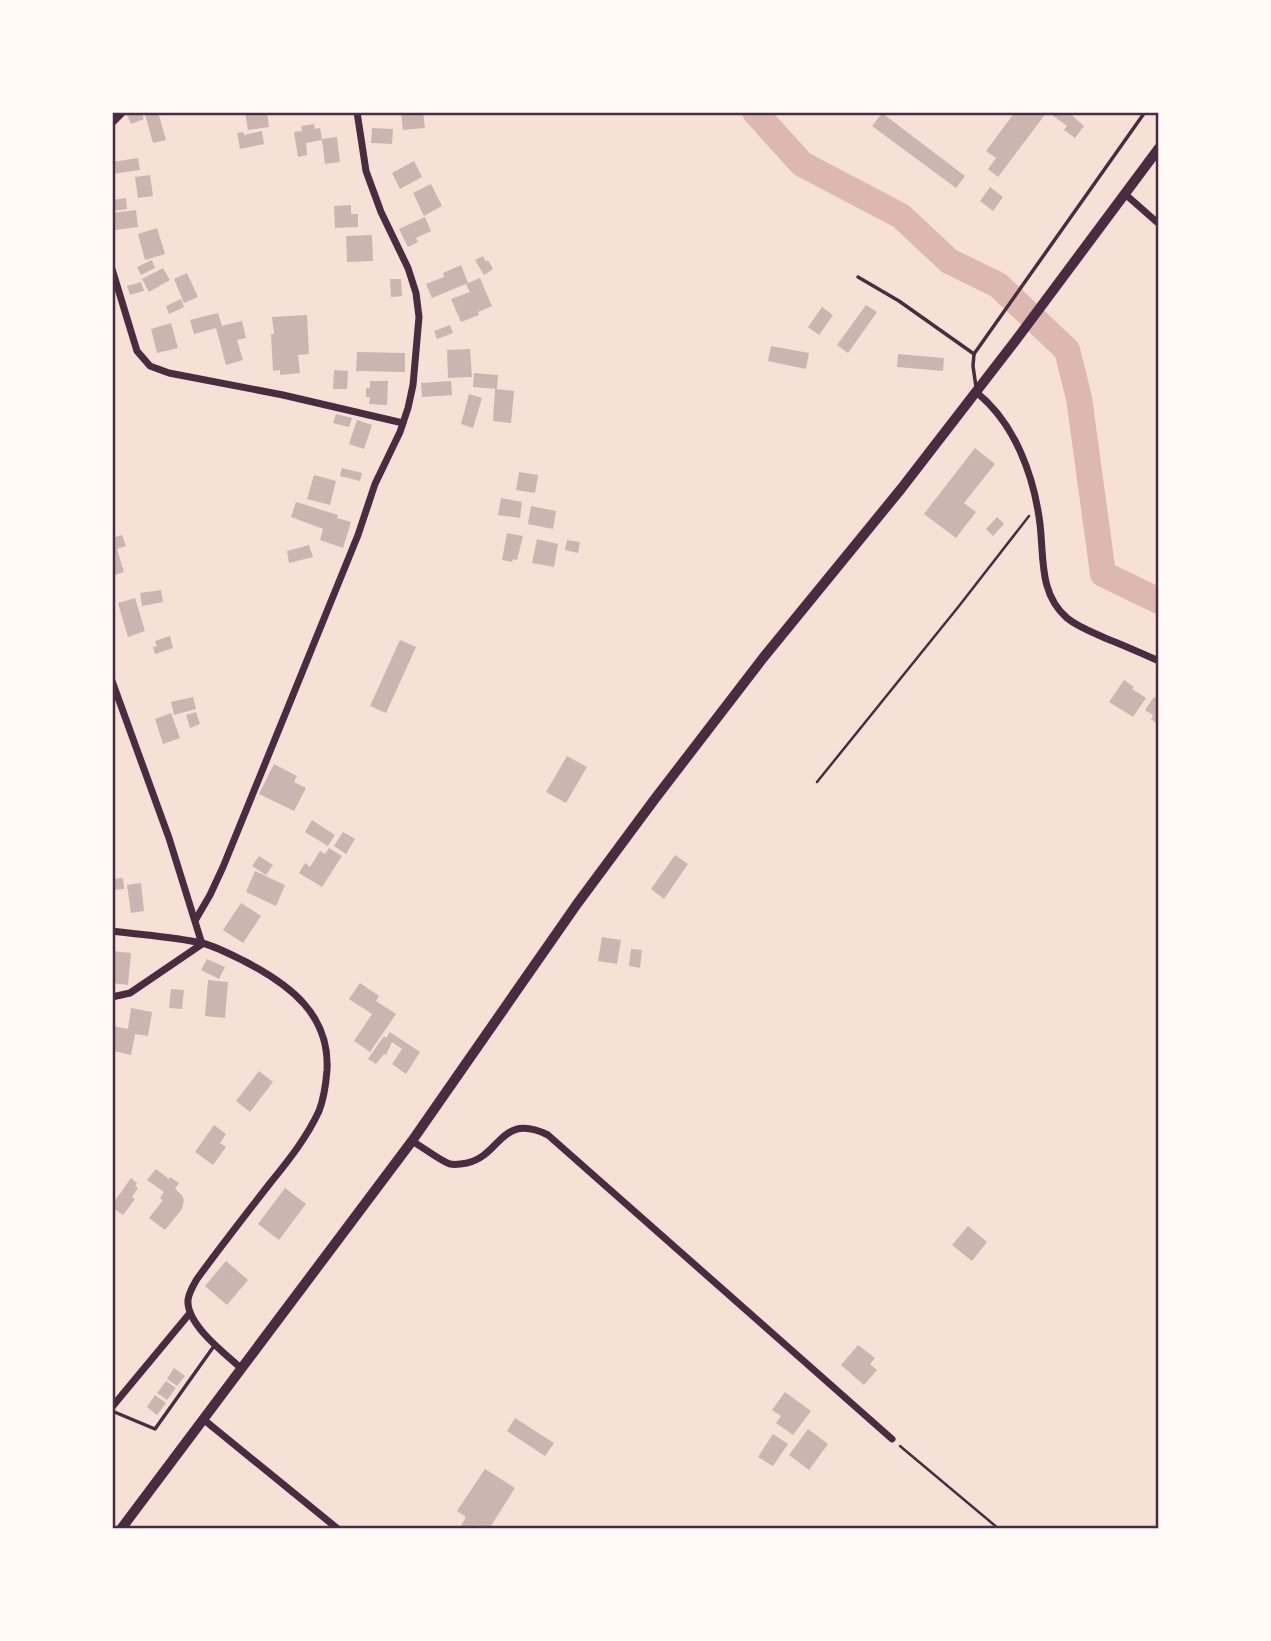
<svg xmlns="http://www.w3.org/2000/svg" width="1271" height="1641" font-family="Roboto,sans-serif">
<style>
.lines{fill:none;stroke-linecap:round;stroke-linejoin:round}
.river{stroke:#dcb8b0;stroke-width:26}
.building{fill:#ccb4b1}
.path{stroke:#4a2c40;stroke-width:2.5}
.service{stroke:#4a2c40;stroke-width:3.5}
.minor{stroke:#4a2c40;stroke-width:7}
.primary{stroke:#4a2c40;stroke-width:10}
.neatline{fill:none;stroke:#4a2c40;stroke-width:2.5}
</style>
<rect width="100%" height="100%" fill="#f7e1d7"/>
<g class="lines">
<path class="river" d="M755,112L802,164L901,216L949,261L998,285L1067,350L1079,398L1103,574L1159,601"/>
</g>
<g class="building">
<path d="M134,112H141L144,119L131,124L127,115Z"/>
<path d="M154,112H158L166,140L153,143L145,114Z"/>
<path d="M245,112H267L269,127L248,130Z"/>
<path d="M401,112H423L425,128L403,130Z"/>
<path d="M1015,112H1047L998,177L988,169L996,158L986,151Z"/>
<path d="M1048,112H1068L1084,126L1075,138L1064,130L1067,126Z"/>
<path d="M882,113L965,176L956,188L872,126Z"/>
<path d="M314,124L315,129L320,128L322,139L337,137L340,162L325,164L322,140L306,143L307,155L298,157L294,132L302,131L301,126Z"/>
<path d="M372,128L393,129L392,144L371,143Z"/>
<path d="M262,131L264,144L240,149L237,133L243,132L244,135Z"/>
<path d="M138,158L140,170L112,174V162Z"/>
<path d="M414,161L422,177L400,189L392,173Z"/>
<path d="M150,175L153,196L138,198L135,177Z"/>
<path d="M431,184L442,206L424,216L413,193Z"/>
<path d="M990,187L1003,197L993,211L980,201Z"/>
<path d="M126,198L127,209L112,211V200Z"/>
<path d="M351,205V214H358V227L335,228L334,206Z"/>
<path d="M136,210L138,227L115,230L113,213Z"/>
<path d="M425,217L431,231L416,238L418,242L408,247L399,229Z"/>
<path d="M157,228L165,254L145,260L138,234Z"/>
<path d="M372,235L373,261L347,262L346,236Z"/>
<path d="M483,256L486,262L488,260L493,269L484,275L475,260Z"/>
<path d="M152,260L155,268L141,275L137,267Z"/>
<path d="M461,265L468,283L432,298L426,284L444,277L443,273Z"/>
<path d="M163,268L170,280L149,292L142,279Z"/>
<path d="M187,273L198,297L184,303L174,279Z"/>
<path d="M480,278L492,306L478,312L479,315L461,322L451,299L470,292L466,284Z"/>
<path d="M390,279H401L402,296L391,297Z"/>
<path d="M141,282L144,291L130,295L127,286Z"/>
<path d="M181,299L184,307L169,314L166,306Z"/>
<path d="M866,305L877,312L848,353L837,345Z"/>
<path d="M822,307L833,315L819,335L808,327Z"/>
<path d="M218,313L222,326L242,321L246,338L237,340L243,360L226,365L216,328L194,334L190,320Z"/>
<path d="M307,315L309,354L298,355L300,373L280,375V370L273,371L271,334H274L272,317Z"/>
<path d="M171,323L178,348L157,353L151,329Z"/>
<path d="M450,325L453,333L437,339L434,331Z"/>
<path d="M771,346L809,353L806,369L768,361Z"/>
<path d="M470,349L472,377L448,378L447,350Z"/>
<path d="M357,352L405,353V372L356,371Z"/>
<path d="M898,354L944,358L943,371L897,367Z"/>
<path d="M334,370L348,371L347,389H333Z"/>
<path d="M474,373L498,375L497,389L473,387Z"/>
<path d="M370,381H388L387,405L369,404L370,397H366V388H370Z"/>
<path d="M451,381L452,395L422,397L421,383Z"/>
<path d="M495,389L514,391L511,423L493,421Z"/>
<path d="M469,394L482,398L473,428L461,424Z"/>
<path d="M336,414L352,418L349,427L333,423Z"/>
<path d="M357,420L372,425L364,449L349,444Z"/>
<path d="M975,448L995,464L964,503L976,512L956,538L924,514Z"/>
<path d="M342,468L362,473L360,481L340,476Z"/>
<path d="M519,472L538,475L535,493L516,490Z"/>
<path d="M314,475L336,481L330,505L307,499Z"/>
<path d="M501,498L522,502L520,518L498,515Z"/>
<path d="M296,502L338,515L337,518L351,522L343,548L320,540L323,529L291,517Z"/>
<path d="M531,506L556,511L553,529L528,524Z"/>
<path d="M997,517L1004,524L993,536L986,529Z"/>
<path d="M507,533L523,536L517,560L513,559L512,562L502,560Z"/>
<path d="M122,535L126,546L117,549L124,572L112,576V538Z"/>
<path d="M537,539L558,544L554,567L532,563Z"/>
<path d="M567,540L580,542L578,553L565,550Z"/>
<path d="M309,545L313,557L289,563L287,551Z"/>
<path d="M161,590L163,602L142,606L140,593Z"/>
<path d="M135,598L145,631L128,637L118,603Z"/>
<path d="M170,636L173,648L155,654L153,647L157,646L155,641Z"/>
<path d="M400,640L416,647L386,713L370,706Z"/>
<path d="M1124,680L1134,687L1132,689L1146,698L1133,717L1109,702Z"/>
<path d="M193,697L196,709L174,715L171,702Z"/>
<path d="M1154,697L1159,700V725L1151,719L1153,715L1145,710Z"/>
<path d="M196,712L200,724L190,728L186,715Z"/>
<path d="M171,713L180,738L163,744L155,719Z"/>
<path d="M567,756L587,767L566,803L546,792Z"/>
<path d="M274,764L297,776L294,782L306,788L294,811L259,794Z"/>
<path d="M312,820L335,835L328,846L305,832Z"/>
<path d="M343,832L355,839L346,854L334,846Z"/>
<path d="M329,848L342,856L322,887L299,873L305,863L310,867L320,851L325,854Z"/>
<path d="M675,855L688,864L664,899L651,889Z"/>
<path d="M259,856L273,865L266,875L252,866Z"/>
<path d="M255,871L285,885L276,906L246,892Z"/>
<path d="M123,878L124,889L112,890V879Z"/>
<path d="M141,883L144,911L131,913L127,885Z"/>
<path d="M241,903L261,916L243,943L223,930Z"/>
<path d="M602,937L621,940L617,964L598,961Z"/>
<path d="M631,949L642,950L640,968L629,966Z"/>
<path d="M112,951L131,953L128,985L112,983Z"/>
<path d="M207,959L225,967L219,979L201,970Z"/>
<path d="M208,980L228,982L225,1018L205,1016Z"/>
<path d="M360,983L379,996L376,1001L396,1014L370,1052L354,1041L372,1014L349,999Z"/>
<path d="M171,989L184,990L182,1009L169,1008Z"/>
<path d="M131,1008L152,1012L148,1036L135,1034L131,1055L114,1051L115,1047H112L113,1026L128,1029Z"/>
<path d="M390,1032L420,1052L406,1074L392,1064L402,1049L392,1042L386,1055L384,1054L376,1064L368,1059L384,1036L386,1038Z"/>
<path d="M259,1071L273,1082L250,1112L236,1101Z"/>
<path d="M214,1125L226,1134L220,1143L226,1147L213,1165L195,1152Z"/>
<path d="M156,1169L169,1179L170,1177L179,1183L175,1189L182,1195L184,1200L182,1209L165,1230L149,1218L163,1200L160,1198L164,1192L147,1180Z"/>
<path d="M131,1178L137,1183L135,1186L138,1188L132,1197L135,1199L123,1215L112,1207V1205Z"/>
<path d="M285,1188L306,1204L279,1240L258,1224Z"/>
<path d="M968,1226L987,1242L972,1261L952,1245Z"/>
<path d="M226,1261L248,1280L227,1305L205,1286Z"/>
<path d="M858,1345L875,1358L870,1364L877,1370L864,1385L841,1365Z"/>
<path d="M174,1368L185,1376L177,1386L167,1379Z"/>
<path d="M166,1381L176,1388L167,1400L157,1393Z"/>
<path d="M785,1392L811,1411L793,1435L776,1423L781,1416L772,1410Z"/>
<path d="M155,1395L166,1403L157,1415L147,1407Z"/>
<path d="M515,1418L554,1443L545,1456L507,1431Z"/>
<path d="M808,1429L828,1444L809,1470L789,1455Z"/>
<path d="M773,1434L788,1444L773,1466L758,1457Z"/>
<path d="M485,1469L515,1488L489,1529H484L478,1525L476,1529H459L466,1517L457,1511Z"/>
</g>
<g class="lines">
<g class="path">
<path d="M817,782L959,606L1029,516"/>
<path d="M900,1446L999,1529"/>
</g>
<g class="service">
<path d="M858,277L899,301L974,354"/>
<path d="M976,387L973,366L974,354L1145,112"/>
<path d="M112,1411L155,1429L214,1346"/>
</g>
<g class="minor">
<path d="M112,123L123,112"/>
<path d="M1125,194L1159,224"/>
<path d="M112,269L137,351L150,366L169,373L283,395L403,423"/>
<path d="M976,392C1015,423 1034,476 1040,524C1044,558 1039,594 1067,618C1078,627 1092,632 1105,638C1123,645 1141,653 1159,661"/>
<path d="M112,681L169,838L202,944"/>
<path d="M196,919L210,895L223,867L358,535L375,484L400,432L408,408L413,385L419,317L416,293L408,268L381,212L366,171L357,112"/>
<path d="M112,931C142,935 173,937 202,943C217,947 232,955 246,962C290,985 330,1015 327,1070C326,1083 324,1098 319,1111C307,1137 289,1160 271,1182C246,1214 221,1246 197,1279C193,1286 189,1292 188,1300C186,1324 224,1353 241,1368"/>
<path d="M112,997L130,993L202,944"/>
<path d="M412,1141C421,1146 442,1162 450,1164C455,1165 462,1164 467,1163C502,1155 500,1112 548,1135L892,1439"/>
<path d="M112,1407L190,1313"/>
<path d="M203,1419L338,1529"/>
</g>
<path class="primary" d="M121,1529L412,1141L577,904L654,800L763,658L901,489L1016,340L1159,148"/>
</g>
<rect width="1271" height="1641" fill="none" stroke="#fffaf5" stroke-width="228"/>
<rect x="114" y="114" width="1043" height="1413" class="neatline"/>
</svg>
